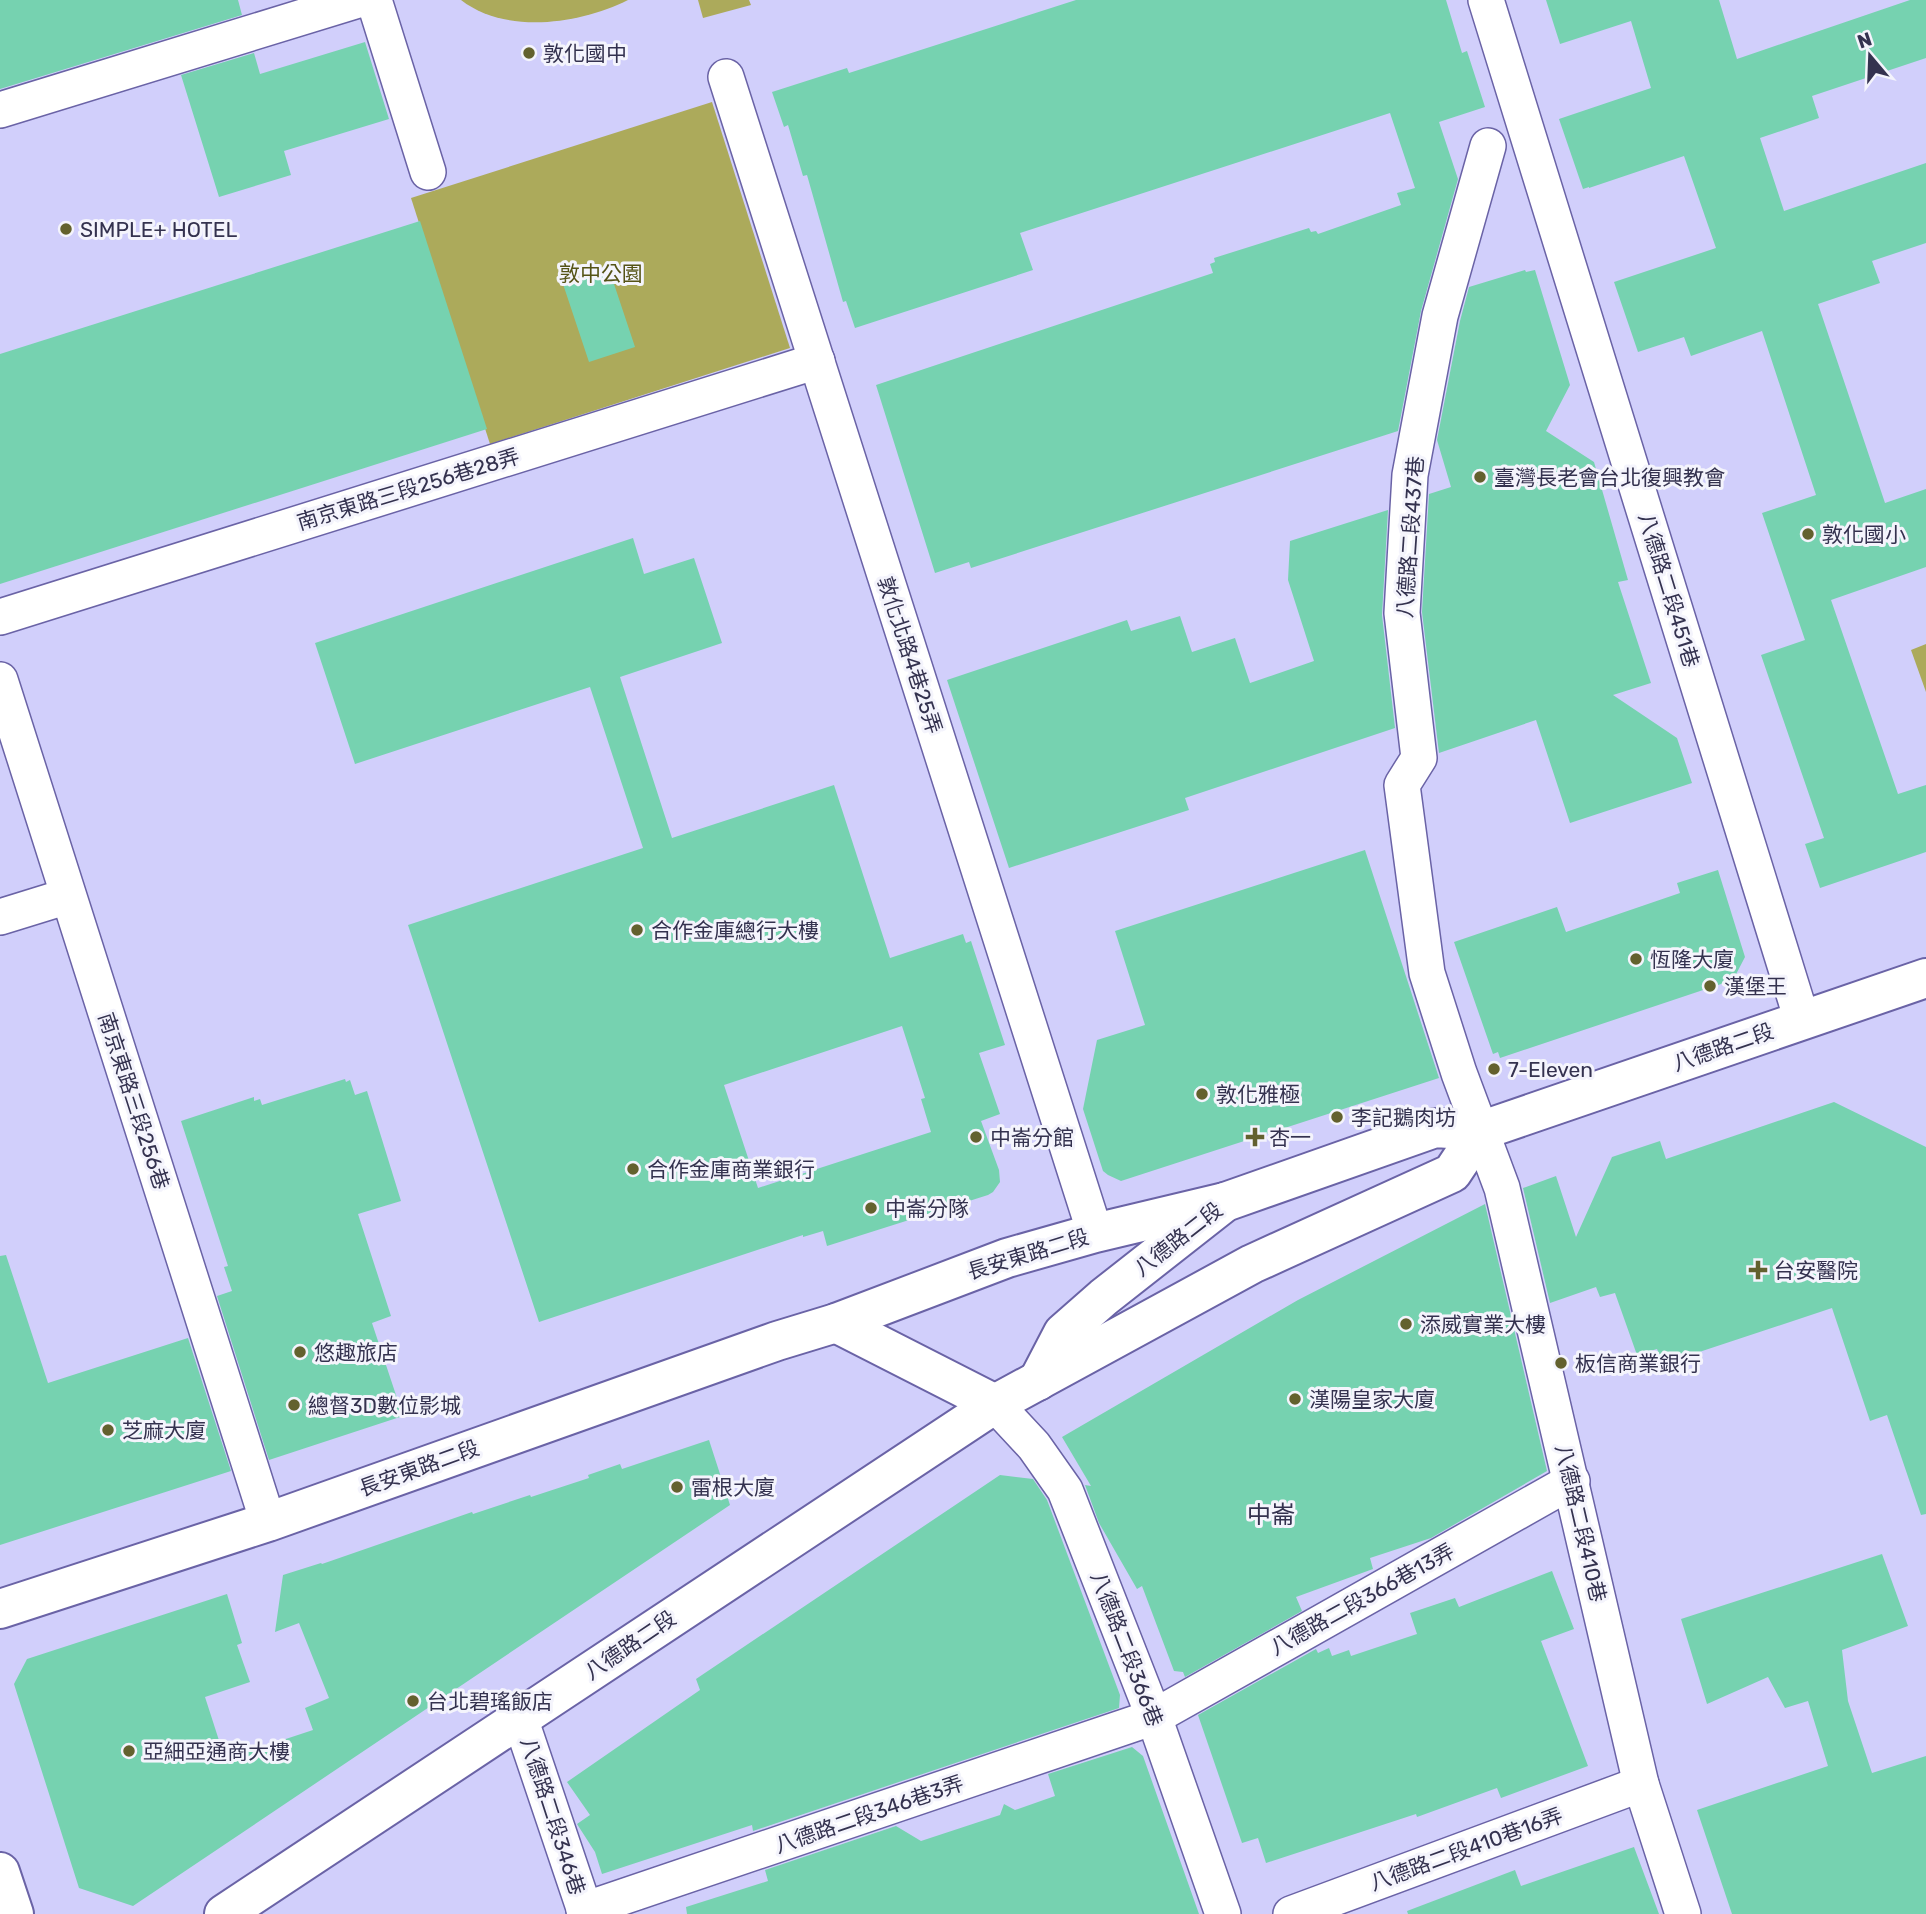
<svg xmlns="http://www.w3.org/2000/svg" width="1926" height="1914" font-family="Rubik,'Noto Sans TC',sans-serif">
<style>
.green{fill:#acaa5b}
.building{fill:#76d2b0;fill-rule:evenodd}
.lines{fill:none;stroke-linecap:round;stroke-linejoin:round}
.street-casing{stroke:#6a63a6;stroke-width:38}
.secondary-casing{stroke:#6a63a6;stroke-width:42}
.street{stroke:#fff;stroke-width:35}
.secondary{stroke:#fff;stroke-width:38}
.poi-dot{fill:#63612e;stroke:#f4f4fc;stroke-width:2.5}
.labels{text-anchor:middle;dominant-baseline:central;stroke-width:6;stroke-linejoin:round;paint-order:stroke}
.poi-label{font-size:21px;fill:#34324f;stroke:#f4f4fc;text-anchor:start}
.park-label{font-size:21px;fill:#555316;stroke:#f4f4fc}
.street-label{font-size:21px;fill:#34324f;stroke:#f4f4fc}
.quarter-label{font-size:24px;fill:#34324f;stroke:#f4f4fc}
</style>
<rect width="100%" height="100%" fill="#d1cffb"/>
<g class="green">
<path d="M461,0H628C580,24 506,35 461,0Z"/>
<path d="M698,0H749L751,5L703,18Z"/>
<path d="M712,102L790,348L490,444L411,198Z"/>
<path d="M1926,644V692L1911,650Z"/>
</g>
<g class="building">
<path d="M0,0H238L242,15L0,89Z"/>
<path d="M1076,0H1446L1462,53L1467,51L1485,107L1439,122L1458,179L1421,311L1398,431L971,568L969,562L935,573L876,385L1213,273L1210,264L1215,262L1214,258L1309,228L1311,232L1316,231L1318,234L1401,205L1397,193L1415,188L1390,113L1020,233L1033,270L855,328L846,301L843,302L807,175L803,176L788,125L784,127L772,92L847,68L849,73Z"/>
<path d="M1546,0H1719L1737,59L1910,0H1926V58L1812,96L1819,118L1760,138L1784,211L1926,163V243L1872,261L1880,283L1818,304L1885,503L1926,489V567L1831,600L1898,794L1926,785V852L1820,888L1805,844L1824,838L1761,655L1805,640L1762,513L1816,495L1762,331L1691,356L1684,337L1638,352L1614,282L1716,248L1684,156L1589,188V187L1583,189L1559,119L1651,88L1631,21L1560,44Z"/>
<path d="M365,42L389,119L284,151L291,175L219,197L181,75L254,53L260,74Z"/>
<path d="M420,221L487,429L0,584V354Z"/>
<path d="M609,269L635,347L589,362L563,284Z"/>
<path d="M1525,270L1526,272L1535,270L1570,385L1546,431L1594,462L1628,580L1618,582L1651,683L1613,695L1677,738L1692,783L1570,823L1536,720L1439,753L1422,612L1429,494L1451,487L1437,440L1460,321L1469,287Z"/>
<path d="M1388,510L1382,615L1395,728L1185,798L1189,810L1009,868L947,680L1127,620L1131,631L1180,616L1192,652L1235,638L1250,683L1314,661L1288,580L1290,541Z"/>
<path d="M633,538L644,574L694,558L722,643L620,677L672,838L834,785L890,958L963,934L966,943L971,941L1005,1045L979,1053L1000,1114L981,1121L999,1170L1000,1182L993,1192L988,1195L827,1246L823,1231L803,1237V1235L539,1322L408,925L643,848L590,687L355,764L315,643ZM902,1026L925,1098L921,1099L931,1132L758,1188L724,1085Z"/>
<path d="M1365,850L1439,1078L1121,1181L1108,1175L1103,1171L1083,1109L1097,1040L1145,1025L1115,931Z"/>
<path d="M1718,870L1745,957L1733,980L1500,1058L1498,1052L1493,1054L1454,942L1557,907L1566,932L1680,893L1677,883Z"/>
<path d="M345,1079L346,1082L350,1080L355,1095L367,1091L401,1201L358,1214L391,1316L372,1323L403,1416L269,1460L217,1296L232,1291L224,1267L228,1266L181,1121L254,1097V1101L260,1099L262,1105Z"/>
<path d="M1834,1102L1926,1147V1514L1921,1515L1887,1415L1870,1421L1832,1308L1663,1364L1657,1349L1637,1355L1615,1293L1600,1297L1596,1287L1550,1303L1523,1188L1556,1176L1576,1237L1612,1157L1660,1141L1666,1159Z"/>
<path d="M1485,1204L1547,1471L1431,1538L1370,1558L1373,1569L1296,1597L1302,1611L1185,1677L1183,1672L1174,1671L1142,1586L1137,1589L1099,1523L1085,1485L1091,1486L1062,1437L1298,1300Z"/>
<path d="M6,1255L48,1383L188,1338L231,1471L0,1545V1256Z"/>
<path d="M709,1440L730,1505L133,1906L79,1888L14,1684L27,1659L227,1594L242,1643L237,1645L250,1682L205,1697L225,1759L313,1730L305,1708L329,1698L299,1623L275,1632L283,1575L321,1563L322,1564L472,1512L473,1514L530,1495L531,1497L589,1478L588,1475L620,1464L622,1469Z"/>
<path d="M1000,1475L1033,1479L1047,1500L1120,1695L1119,1708L753,1831L752,1825L602,1874L595,1852L577,1824L590,1815L567,1782L700,1690L696,1679Z"/>
<path d="M1882,1554L1908,1626L1842,1650L1848,1701L1872,1773L1926,1756V1914H1732L1697,1810L1828,1766L1808,1701L1785,1708L1768,1677L1707,1704L1681,1619Z"/>
<path d="M1552,1571L1574,1629L1541,1641L1588,1766L1501,1798L1497,1788L1417,1817L1416,1814L1266,1863L1258,1838L1242,1843L1198,1715L1316,1649L1318,1653L1329,1648L1332,1656L1349,1650L1351,1656L1417,1634L1410,1613L1455,1598L1459,1607Z"/>
<path d="M1132,1747L1143,1756L1199,1914H687L686,1907L768,1881L765,1870L896,1826L921,1841L1000,1815L1004,1804L1015,1810L1055,1796L1048,1774Z"/>
<path d="M1634,1847L1659,1914H1408L1407,1911L1515,1870L1521,1886Z"/>
</g>
<g class="lines">
<g class="street-casing">
<g id="street">
<path d="M374,0L428,172"/>
<path d="M1486,0L1802,1020"/>
<path d="M726,77L1095,1233"/>
<path d="M0,110L358,0"/>
<path d="M1488,146L1440,316L1410,475L1402,613L1419,758L1402,785L1427,973L1459,1073L1502,1188L1641,1784L1683,1914"/>
<path d="M0,617L817,361"/>
<path d="M0,680L268,1522"/>
<path d="M0,917L68,896"/>
<path d="M995,1404L1034,1446L1065,1490L1154,1717L1223,1914"/>
<path d="M520,1718L586,1914"/>
<path d="M584,1910L1154,1717L1572,1481"/>
<path d="M1291,1914L1641,1784"/>
</g>
</g>
<g class="secondary-casing">
<g id="secondary">
<path d="M836,1323L995,1404"/>
<path d="M1038,1381L1063,1333L1104,1297L1225,1202L1435,1128L1480,1131L1926,978"/>
<path d="M0,1609L268,1522L777,1341L836,1323L1007,1258L1095,1233L1225,1202"/>
<path d="M0,1872L14,1914"/>
<path d="M224,1914L995,1404L1252,1264L1452,1173L1480,1131"/>
</g>
</g>
<use href="#street" class="street"/>
<use href="#secondary" class="secondary"/>
</g>
<g class="poi-dot">
<circle cx="529" cy="53" r="7"/>
<circle cx="66" cy="229" r="7"/>
<circle cx="1480" cy="477" r="7"/>
<circle cx="1808" cy="534" r="7"/>
<circle cx="637" cy="930" r="7"/>
<circle cx="1636" cy="959" r="7"/>
<circle cx="1710" cy="986" r="7"/>
<circle cx="1494" cy="1069" r="7"/>
<circle cx="1202" cy="1094" r="7"/>
<circle cx="1337" cy="1117" r="7"/>
<circle cx="976" cy="1137" r="7"/>
<path d="M1251.5 1126.5h7v7h7v7h-7v7h-7v-7h-7v-7h7z"/>
<circle cx="633" cy="1169" r="7"/>
<circle cx="871" cy="1208" r="7"/>
<path d="M1754.5 1259.5h7v7h7v7h-7v7h-7v-7h-7v-7h7z"/>
<circle cx="1406" cy="1324" r="7"/>
<circle cx="300" cy="1352" r="7"/>
<circle cx="1561" cy="1363" r="7"/>
<circle cx="1295" cy="1399" r="7"/>
<circle cx="294" cy="1405" r="7"/>
<circle cx="108" cy="1430" r="7"/>
<circle cx="677" cy="1487" r="7"/>
<circle cx="413" cy="1701" r="7"/>
<circle cx="129" cy="1751" r="7"/>
</g>
<g class="labels">
<g class="poi-label">
<text x="543" y="53">敦化國中</text>
<text x="80" y="229">SIMPLE+ HOTEL</text>
<text x="1494" y="477">臺灣長老會台北復興教會</text>
<text x="1822" y="534">敦化國小</text>
<text x="651" y="930">合作金庫總行大樓</text>
<text x="1650" y="959">恆隆大廈</text>
<text x="1724" y="986">漢堡王</text>
<text x="1508" y="1069">7-Eleven</text>
<text x="1216" y="1094">敦化雅極</text>
<text x="1351" y="1117">李記鵝肉坊</text>
<text x="990" y="1137">中崙分館</text>
<text x="1269" y="1137">杏一</text>
<text x="647" y="1169">合作金庫商業銀行</text>
<text x="885" y="1208">中崙分隊</text>
<text x="1774" y="1270">台安醫院</text>
<text x="1420" y="1324">添威實業大樓</text>
<text x="314" y="1352">悠趣旅店</text>
<text x="1575" y="1363">板信商業銀行</text>
<text x="1309" y="1399">漢陽皇家大廈</text>
<text x="308" y="1405">總督3D數位影城</text>
<text x="122" y="1430">芝麻大廈</text>
<text x="691" y="1487">雷根大廈</text>
<text x="427" y="1701">台北碧瑤飯店</text>
<text x="143" y="1751">亞細亞通商大樓</text>
</g>
<g class="park-label">
<text x="601" y="273">敦中公園</text>
</g>
<g class="street-label">
<text transform="translate(408 489) rotate(-17)">南京東路三段256巷28弄</text>
<text transform="translate(1410 537) rotate(-86)">八德路二段437巷</text>
<text transform="translate(1669 590) rotate(73)">八德路二段451巷</text>
<text transform="translate(910 655) rotate(72)">敦化北路4巷25弄</text>
<text transform="translate(1723 1047) rotate(-19)">八德路二段</text>
<text transform="translate(134 1101) rotate(72)">南京東路三段256巷</text>
<text transform="translate(1178 1239) rotate(-38)">八德路二段</text>
<text transform="translate(1028 1254) rotate(-17)">長安東路二段</text>
<text transform="translate(419 1468) rotate(-20)">長安東路二段</text>
<text transform="translate(1581 1523) rotate(77)">八德路二段410巷</text>
<text transform="translate(1362 1599) rotate(-29)">八德路二段366巷13弄</text>
<text transform="translate(630 1645) rotate(-34)">八德路二段</text>
<text transform="translate(1127 1649) rotate(69)">八德路二段366巷</text>
<text transform="translate(869 1814) rotate(-19)">八德路二段346巷3弄</text>
<text transform="translate(553 1816) rotate(72)">八德路二段346巷</text>
<text transform="translate(1466 1849) rotate(-20)">八德路二段410巷16弄</text>
</g>
<g class="quarter-label">
<text x="1271" y="1515">中崙</text>
</g>
</g>
<g transform="translate(1870 56) rotate(341)" stroke="#f4f4fc" stroke-width="5" paint-order="stroke">
<path d="M0-5L12 26L0 18L-12 26Z" fill="#34324f"/>
<text y="-10" font-size="19" font-weight="bold" text-anchor="middle" fill="#34324f">N</text>
</g>
</svg>
